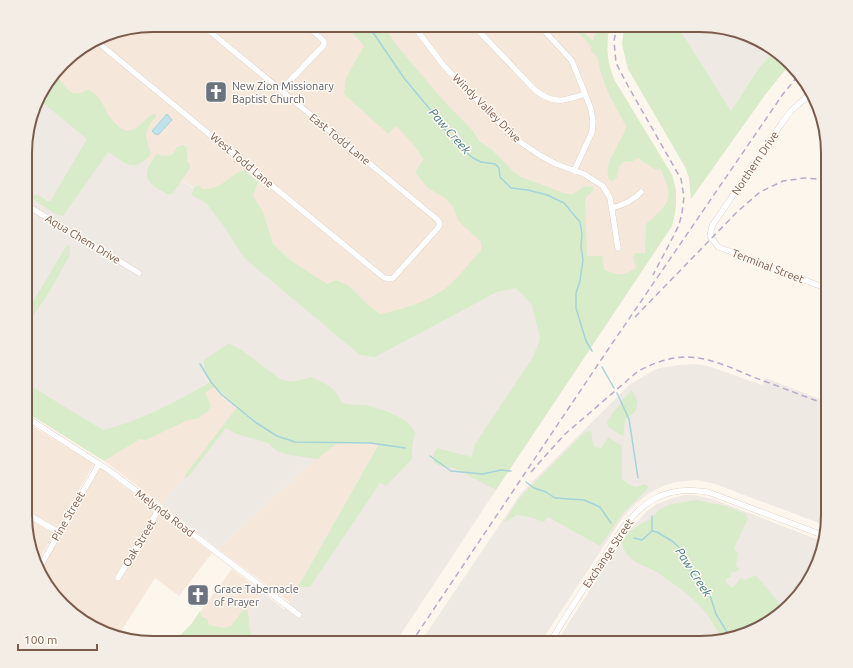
<svg xmlns="http://www.w3.org/2000/svg" width="853" height="668" font-family="Ubuntu,sans-serif">
<style>
.residential{fill:#f5e8da}
.industrial{fill:#efe9e4}
.green{fill:#d8ecc9}
.water{fill:#bfe3e8;stroke:#a5d3da}
.lines{fill:none;stroke-linecap:round;stroke-linejoin:round}
.stream{stroke:#a5d3da;stroke-width:1.5}
.minor-casing{stroke:#d1beb0;stroke-width:6}
.minor{stroke:#fff;stroke-width:5.5}
.rail{stroke:#b9a8c9;stroke-width:1.5;stroke-dasharray:6 4;stroke-linecap:butt}
.labels{text-anchor:middle;dominant-baseline:central;stroke-width:3;stroke-linejoin:round;paint-order:stroke}
.worship-label{font-size:11px;fill:#5b616d;stroke:#fffaf3;text-anchor:start}
.street-label{font-size:11px;fill:#7a5c4d;stroke:#fffaf3}
.water-label{font-size:12px;font-style:italic;fill:#437c86;stroke:#fffaf3}
.rim{fill:none;stroke:#7a5c4d;stroke-width:2}
</style>
<rect width="100%" height="100%" fill="#fdf6ec"/>
<g class="residential">
<path d="M153,25H610L608,34L607,53L609,67L615,81L672,175L676,189V204L672,226L496,490L371,342L250,250L255,223L113,141L49,81L69,57L111,32Z"/>
<path d="M213,385L221,394L237,407L162,505L102,459Z"/>
<path d="M26,422L94,464L36,565L25,524Z"/>
<path d="M334,442L379,444L290,602L218,549Z"/>
<path d="M100,468L212,553L179,596L155,578L118,636L104,633L68,611L39,573Z"/>
<path d="M232,569L262,592L231,643L195,619Z"/>
</g>
<g class="industrial">
<path d="M626,25H708L749,35L775,51L760,66L731,111L682,34L628,69L622,44L624,30Z"/>
<path d="M42,89L113,141L255,224L250,250L371,342L528,249L559,303L499,476L496,490L395,643H231L262,592L285,610L379,444L334,442L218,549L162,505L237,407L221,394L213,385L102,459L26,412V136Z"/>
<path d="M695,364L708,366L762,385L765,378L828,402L827,526L715,484L697,480L676,482L663,486L648,494L636,503L623,517L540,643H420L521,493L629,385L654,370L660,368L679,365Z"/>
<path d="M684,495H694L713,499L824,542L818,564L796,600L749,633L700,643H557L571,619L629,531L647,511L657,504L673,498Z"/>
</g>
<g class="green">
<path d="M346,25H383L397,46L444,101L473,131L479,141L490,148L513,171L521,177L564,193L572,194L585,186L592,187L594,190L585,198L587,256H603L602,261L605,270C618,276 624,276 636,268L633,257L635,253H645L646,224C670,202 675,200 660,168L658,170L654,169L638,158L631,162L625,161L619,167L617,178L612,181L609,180C608,177 607,173 608,170C608,156 623,141 626,126C614,104 601,83 598,58L590,50L592,47L571,25H576L593,41L597,25H610C605,45 607,62 615,81L672,175C678,194 677,207 672,226L496,490L454,468L440,466L433,462C432,456 433,453 437,448L472,457L475,444L533,357L540,339L532,305L516,288L497,292L375,357L360,355L244,258L223,225L206,203L191,195L194,188L199,185L202,189C224,189 227,176 244,170L258,182L253,196L263,212L273,244L290,260L327,284L336,280L349,286L367,304L380,314C401,310 431,301 448,286C460,275 470,262 481,250V242L458,221L453,207L445,198L428,188L415,172L424,159L413,144L396,126L388,134L344,94L346,78L364,46Z"/>
<path d="M626,25H677L731,111L760,66L775,51L785,57L790,64L765,95L691,199L689,178L685,167L628,69L622,44L624,30Z"/>
<path d="M54,75C66,83 69,101 87,90C103,95 102,107 111,118C115,124 120,128 126,131C130,130 135,129 138,127C145,121 148,115 156,113V117C143,131 145,136 151,153C149,157 146,159 142,162C131,172 118,157 108,152L63,216L57,215L33,199V196L37,194L47,201H51L54,195L87,139L43,103L38,102L42,89Z"/>
<path d="M183,145L187,148V161L190,164V168L173,193L169,195C146,183 139,176 157,154L163,156L172,155L177,147Z"/>
<path d="M67,245L70,246V255L51,289L26,327V313Z"/>
<path d="M229,343L243,351L280,379L291,382L312,377C324,383 337,388 341,402C348,406 357,404 365,405C377,407 414,419 415,434C415,437 413,440 413,443C412,448 412,453 412,459L386,486L380,483L310,587H298L379,444L338,442L318,459L289,455L277,451L268,443L236,434L226,428L189,476L186,478L185,475L237,407L215,386L205,393L211,406L208,411L199,418L188,420L146,440L140,439L104,461L26,412V383L103,430C139,421 179,401 210,382C207,374 203,369 204,360Z"/>
<path d="M632,390L638,402L635,412L625,419L623,436L608,427L607,421L624,398Z"/>
<path d="M591,431L594,447L601,448L608,437L622,446V479L630,485L637,487L645,484L648,486L647,490L624,512L600,546L548,517L544,522L530,517L517,515L503,523L518,500L526,491L585,432Z"/>
<path d="M696,500L726,506L746,514L748,519L734,548L738,553L736,566L739,569L736,572H731V577L727,578L725,581L732,588L741,578L745,580L756,575L784,609L749,633L723,638C716,631 712,621 706,613C694,598 677,586 661,575C644,563 627,565 621,541L629,531L634,529L642,523L650,519L660,509L671,504Z"/>
<path d="M243,610H247C250,619 248,628 252,636L250,643H173L192,623L200,611L202,617L207,619L209,625L223,628L231,626Z"/>
</g>
<path class="water" d="M167,114L172,120L158,135L155,134L152,131Z"/>
<g class="lines">
<g class="stream">
<path d="M368,25L404,78L433,113L446,131L460,147L473,158L481,162L495,164L499,168L500,177L511,188L528,190L547,195L564,203L580,222L582,234L581,246L583,260L580,281L576,293V308L586,341L592,351"/>
<path d="M200,364L211,382L221,394L255,422L277,436L295,442L371,443L405,448"/>
<path d="M602,367L614,388"/>
<path d="M617,393L629,419L638,478"/>
<path d="M430,456L451,471L483,474L501,470L511,471"/>
<path d="M526,482L534,488L546,492L555,498L584,500L600,507L611,523"/>
<path d="M652,516V531"/>
<path d="M652,531L657,532L672,541L682,550L692,572L705,585L709,592L716,614L730,637"/>
<path d="M634,538L642,540L652,531"/>
</g>
<g class="minor-casing">
<g id="minor">
<path d="M413,25L444,66L513,137L541,156L556,164L584,174L603,186L610,198L618,248"/>
<path d="M473,25L535,90C554,105 564,101 585,94"/>
<path d="M539,25L572,61L591,109L593,121L592,132L574,171"/>
<path d="M96,41L383,277L388,279L393,278L438,228L440,224L438,220L202,25"/>
<path d="M281,90L324,45V41L306,25"/>
<path d="M811,93L791,111L782,123L712,226L710,236L718,247L729,251L828,289"/>
<path d="M26,205L139,273"/>
<path d="M612,208C623,205 633,201 641,192"/>
<path d="M26,417L110,471L299,615"/>
<path d="M32,517L58,532"/>
<path d="M38,570L99,464"/>
<path d="M118,578L159,509"/>
<path d="M550,643C564,618 580,595 595,571C612,546 627,514 654,499C670,490 690,489 708,492L825,536"/>
</g>
</g>
<use href="#minor" class="minor"/>
<g class="rail">
<path d="M617,25L614,41L616,63L628,86L681,179L684,197L682,213L679,225L673,237L653,275"/>
<path d="M635,317L737,212L760,192L783,181L805,178L828,180"/>
<path d="M531,472L564,435L637,372C651,364 669,357 686,357C709,357 732,368 753,377C778,386 803,396 828,405"/>
<path d="M411,643L607,351L783,94L798,76"/>
</g>
</g>
<defs>
<g id="church-square" transform="scale(1.15)"><rect x="-9" y="-9" width="18" height="18" rx="4" fill="#6b7280" stroke="#fffaf3"/><path d="M-1.2-6h2.4v3.5h3.3v2.4h-3.3V6h-2.4V-.1h-3.3v-2.4h3.3Z" fill="#fff"/></g>
</defs>
<g fill-rule="evenodd">
<use href="#church-square" x="216" y="92"/>
<use href="#church-square" x="198" y="595"/>
</g>
<g class="labels">
<g class="worship-label">
<text x="232" y="86">New Zion Missionary<tspan x="232" dy="13">Baptist Church</tspan></text>
<text x="214" y="589">Grace Tabernacle<tspan x="214" dy="13">of Prayer</tspan></text>
</g>
<g class="street-label">
<text transform="translate(487 108) rotate(45)">Windy Valley Drive</text>
<text transform="translate(340 139) rotate(39)">East Todd Lane</text>
<text transform="translate(242 160) rotate(40)">West Todd Lane</text>
<text transform="translate(755 163) rotate(-56)">Northern Drive</text>
<text transform="translate(83 239) rotate(31)">Aqua Chem Drive</text>
<text transform="translate(768 266) rotate(21)">Terminal Street</text>
<text transform="translate(165 513) rotate(37)">Melynda Road</text>
<text transform="translate(68 516) rotate(-60)">Pine Street</text>
<text transform="translate(139 543) rotate(-59)">Oak Street</text>
<text transform="translate(608 553) rotate(-56)">Exchange Street</text>
</g>
<g class="water-label">
<text transform="translate(450 131) rotate(49)">Paw Creek</text>
<text transform="translate(694 572) rotate(57)">Paw Creek</text>
</g>
</g>
<path d="M0 0H853V668H0ZM153 32H700A121 121 0 0 1 821 153V515A121 121 0 0 1 700 636H153A121 121 0 0 1 32 515V153A121 121 0 0 1 153 32Z" fill="#f4ede6" fill-rule="evenodd"/>
<path class="rim" d="M153 32H700A121 121 0 0 1 821 153V515A121 121 0 0 1 700 636H153A121 121 0 0 1 32 515V153A121 121 0 0 1 153 32Z"/>
<path d="M18 644v6h79v-6" fill="none" stroke="#7a5c4d" stroke-width="2"/>
<text x="24" y="644" font-size="12" fill="#7a5c4d" stroke="#fffaf3" stroke-width="3" paint-order="stroke">100 m</text>
</svg>
